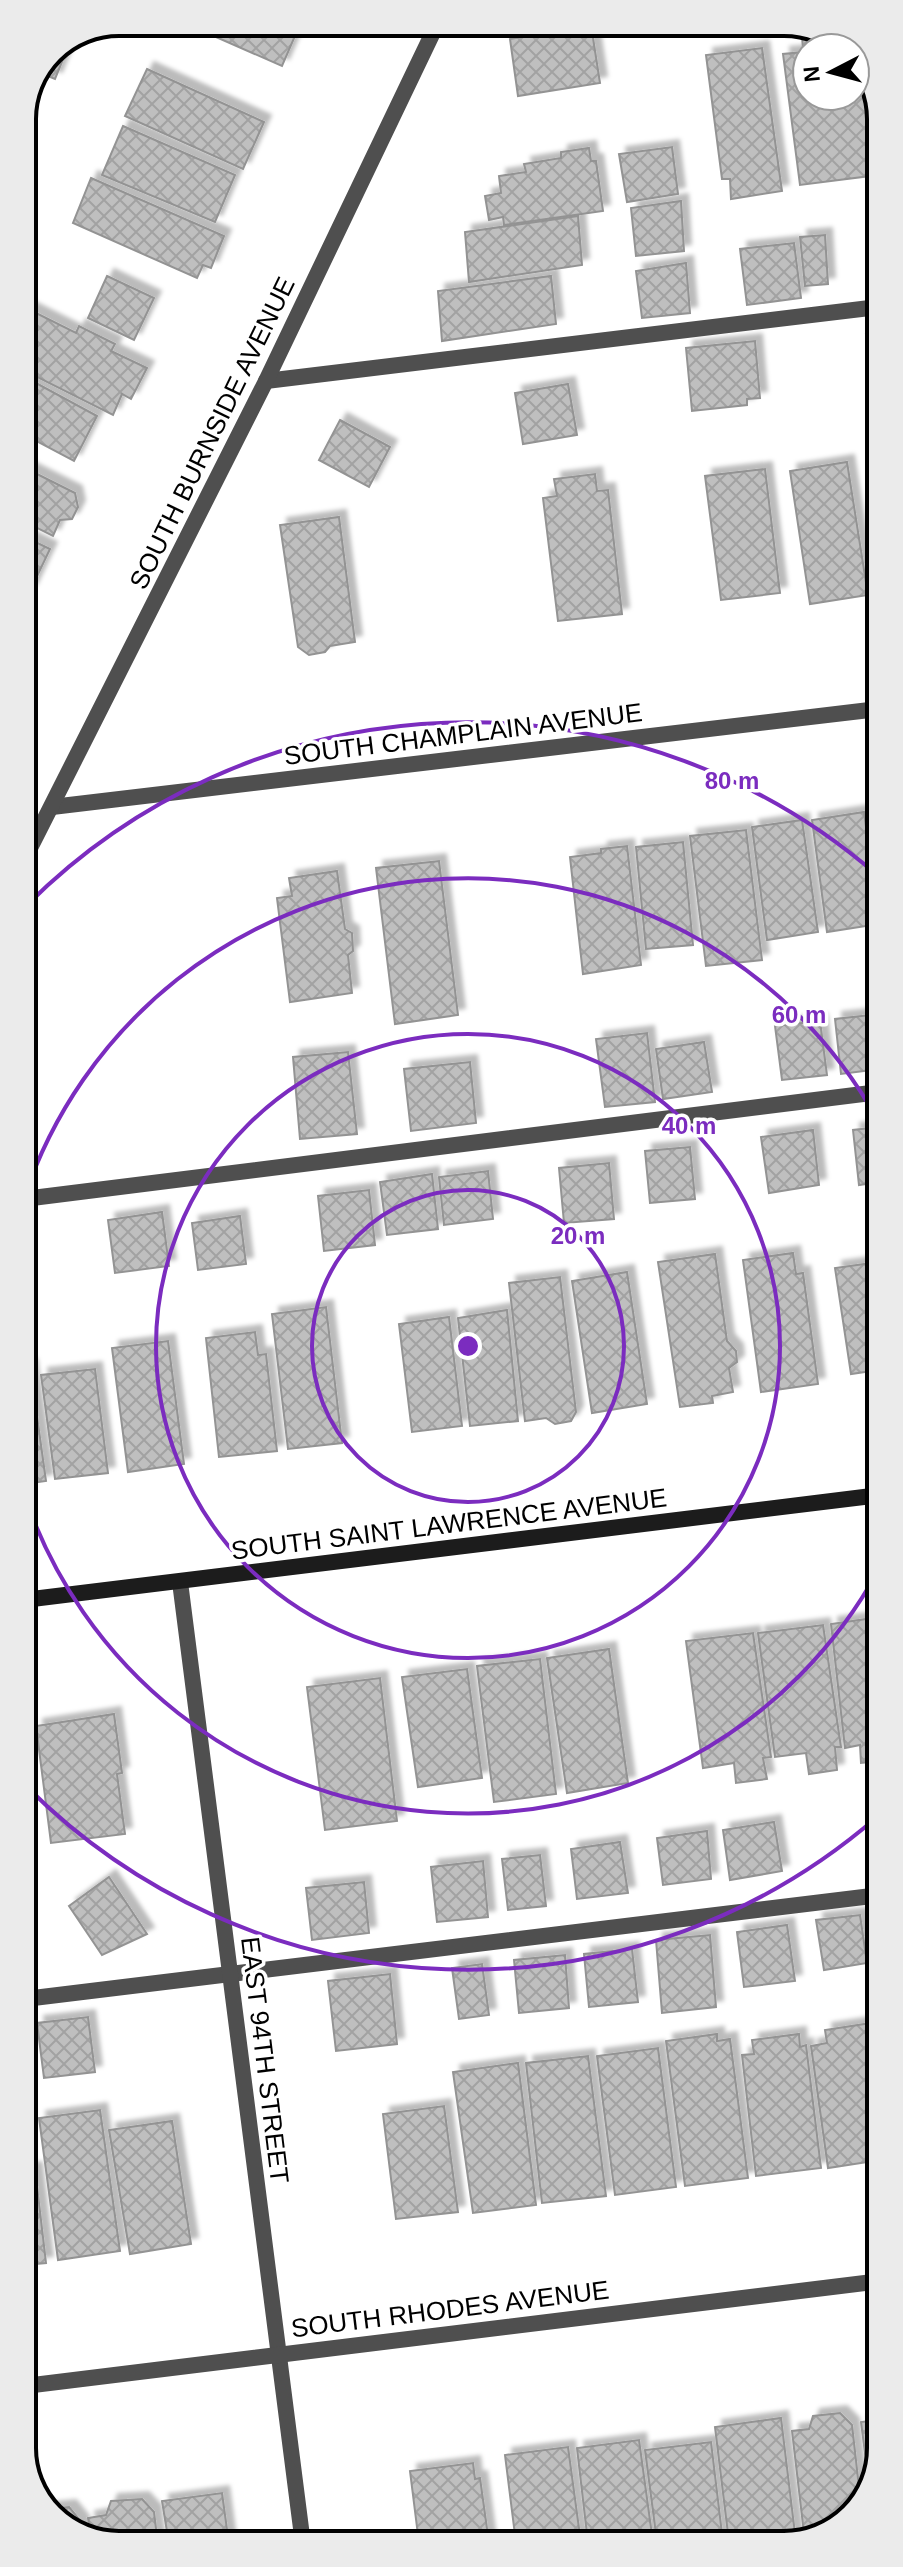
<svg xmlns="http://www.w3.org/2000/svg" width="903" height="2567" font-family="Helvetica,sans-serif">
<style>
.building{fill:url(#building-cross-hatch);stroke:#939393;stroke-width:2;filter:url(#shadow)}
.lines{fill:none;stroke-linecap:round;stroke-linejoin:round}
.lane{stroke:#4f4f4f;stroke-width:16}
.street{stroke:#4f4f4f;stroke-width:16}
.secondary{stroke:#1c1c1c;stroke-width:16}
.ring{fill:none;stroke:#7b2cbf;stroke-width:4}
.labels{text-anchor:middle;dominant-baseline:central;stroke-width:7;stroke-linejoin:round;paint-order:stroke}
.street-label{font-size:26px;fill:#000;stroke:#fff}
.rim{fill:none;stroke:#000;stroke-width:4}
.centre{fill:#7b2cbf;stroke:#fff;stroke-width:4}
.ring-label{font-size:24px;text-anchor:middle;font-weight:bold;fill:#7b2cbf;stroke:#fff;stroke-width:7;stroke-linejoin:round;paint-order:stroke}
</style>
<defs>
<pattern id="building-cross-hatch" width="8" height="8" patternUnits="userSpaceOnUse" patternTransform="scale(2)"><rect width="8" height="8" fill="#bfbfbf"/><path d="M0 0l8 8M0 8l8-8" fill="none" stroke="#a2a2a2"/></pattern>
<filter id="shadow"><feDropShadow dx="7" dy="-7" stdDeviation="2" flood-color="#0004"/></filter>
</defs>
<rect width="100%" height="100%" fill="#fff"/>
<g class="building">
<path d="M182,22H301L282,66Z"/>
<path d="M591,25L600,83L518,96L510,39Z"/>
<path d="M819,33L843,42L847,48H807V96H855V60L869,81L878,144V175L800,185L783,54L803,52L802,35Z"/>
<path d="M70,42L55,79L40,73L51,50Z"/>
<path d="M762,48L782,191L731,199L730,179H722L706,55Z"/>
<path d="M147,69L264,122L243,169L125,116Z"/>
<path d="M123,126L235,175L215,222L102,175Z"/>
<path d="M672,147L678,194L627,202L619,154Z"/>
<path d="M589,148L591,161H596L603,211L504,225L503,217L489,220L485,196L501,193L499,176L526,172L524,164L561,158V152Z"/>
<path d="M91,178L224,236L211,268L203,265L197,278L73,223Z"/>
<path d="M681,201L684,251L636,256L631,208Z"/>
<path d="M578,216L582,265L469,282L465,232Z"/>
<path d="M825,235L828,284L805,286L800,237Z"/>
<path d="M794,243L801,298L747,305L740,249Z"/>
<path d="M686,263L690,313L642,318L636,271Z"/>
<path d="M107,276L154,298L134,340L88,318Z"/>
<path d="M551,276L556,324L442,341L438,291Z"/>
<path d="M22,306L76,333L79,326L115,344L111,351L147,368L131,399L122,394L113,415L23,370Z"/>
<path d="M878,332V383H873L866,334Z"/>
<path d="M755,341L760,398L747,399V405L692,411L686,348Z"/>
<path d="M23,376L97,416L74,461L23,434Z"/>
<path d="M568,384L577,435L523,444L515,393Z"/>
<path d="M340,420L390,447L369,487L319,460Z"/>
<path d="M847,462L868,595L810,604L790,471Z"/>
<path d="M23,467L75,493L78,507L72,519L60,520L53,536L23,521Z"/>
<path d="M765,469L780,593L721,600L705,476Z"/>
<path d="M595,474L597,491L608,490L622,614L558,621L543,498L557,496L554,479Z"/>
<path d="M339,517L355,642L330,646L325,652L309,655L298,647L280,525Z"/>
<path d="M23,536L50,549L30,591L23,588Z"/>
<path d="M879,810V910L866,812Z"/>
<path d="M864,812L879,924L827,932L812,820Z"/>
<path d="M802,820L818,932L767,940L752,827Z"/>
<path d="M746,830L762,960L706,966L690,836Z"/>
<path d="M683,842L693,945L646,949L636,847Z"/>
<path d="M627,846L641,965L583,974L570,857L601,853V849Z"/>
<path d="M439,861L458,1015L395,1024L376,868Z"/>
<path d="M337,871L345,929L352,933L353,951L348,955L352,993L290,1002L277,898L292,896L289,878Z"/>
<path d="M879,1014V1069L841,1074L835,1019Z"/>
<path d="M820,1021L827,1075L782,1080L775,1026Z"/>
<path d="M647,1033L655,1102L605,1107L596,1039Z"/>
<path d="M704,1042L712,1092L663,1099L656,1049Z"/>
<path d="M348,1052L357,1134L300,1139L293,1057Z"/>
<path d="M470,1062L476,1123L411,1131L404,1069Z"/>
<path d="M879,1127V1201L868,1202L866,1184L859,1185L853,1130Z"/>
<path d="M813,1130L819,1185L769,1193L761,1137Z"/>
<path d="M690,1147L695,1199L650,1203L645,1151Z"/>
<path d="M609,1163L614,1219L564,1223L559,1168Z"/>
<path d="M488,1171L493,1219L444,1225L439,1177Z"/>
<path d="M432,1174L438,1229L387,1235L380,1182Z"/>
<path d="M369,1190L375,1245L324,1251L318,1196Z"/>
<path d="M162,1212L169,1266L115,1273L108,1220Z"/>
<path d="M240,1216L246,1264L198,1270L192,1223Z"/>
<path d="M793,1253L796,1274L803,1273L818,1384L761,1392L743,1260Z"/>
<path d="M715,1254L727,1341L736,1351L737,1362L729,1368L733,1392L712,1396L713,1403L680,1407L658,1262Z"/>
<path d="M879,1262V1370L851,1374L835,1268Z"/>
<path d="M627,1272L647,1404L592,1413L572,1281Z"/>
<path d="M560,1277L576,1412L571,1421L555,1424L546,1418L525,1421L509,1283Z"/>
<path d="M326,1307L342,1443L288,1449L272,1314Z"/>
<path d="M507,1310L518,1421L470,1426L458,1318Z"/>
<path d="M449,1317L462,1426L412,1432L399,1324Z"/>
<path d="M255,1332L258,1355L266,1354L277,1451L219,1457L206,1338Z"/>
<path d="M168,1341L184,1464L128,1472L112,1348Z"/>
<path d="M24,1354L27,1366H30L46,1481L24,1484Z"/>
<path d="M95,1369L108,1473L55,1479L41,1375Z"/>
<path d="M880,1617V1761L861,1763L860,1745L845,1748L831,1624Z"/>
<path d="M823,1625L841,1747H835L837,1770L809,1774L806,1753L775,1757L758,1633Z"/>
<path d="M753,1633L771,1757L763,1758L767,1779L736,1783L734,1763L703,1768L686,1641Z"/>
<path d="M609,1649L628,1783L567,1793L547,1658Z"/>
<path d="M540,1659L556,1794L494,1802L477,1666Z"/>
<path d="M467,1669L482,1778L418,1787L402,1677Z"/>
<path d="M380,1678L397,1821L325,1830L307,1687Z"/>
<path d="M114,1714L122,1773L117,1774L125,1834L51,1843L36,1726Z"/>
<path d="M880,1818V1861H879L875,1819Z"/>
<path d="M774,1822L782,1871L730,1880L723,1830Z"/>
<path d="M707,1831L711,1879L663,1885L657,1838Z"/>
<path d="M620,1842L628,1893L577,1899L571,1849Z"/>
<path d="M540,1855L546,1906L508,1910L502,1859Z"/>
<path d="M483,1861L488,1917L437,1922L431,1867Z"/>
<path d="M109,1877L147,1934L102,1955L69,1906Z"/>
<path d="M364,1882L369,1933L312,1940L306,1888Z"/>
<path d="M860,1915L867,1963L824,1970L816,1920Z"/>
<path d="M787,1925L795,1981L744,1987L737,1932Z"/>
<path d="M710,1935L716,2007L662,2013L656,1940Z"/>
<path d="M632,1949L638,2002L589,2007L584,1954Z"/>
<path d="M565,1955L569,2008L519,2013L514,1960Z"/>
<path d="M482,1964L489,2015L459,2019L452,1968Z"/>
<path d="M390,1974L397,2044L336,2051L328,1981Z"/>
<path d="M88,2017L95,2072L44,2078L37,2023Z"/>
<path d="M871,2023L880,2089L881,2160L828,2168L811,2046L827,2043L825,2030Z"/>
<path d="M717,2034V2041L730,2039L748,2178L685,2186L666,2041Z"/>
<path d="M799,2034L800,2047L806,2045L821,2168L756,2176L742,2055L754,2054L752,2040Z"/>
<path d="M658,2048L676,2187L615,2195L597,2056Z"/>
<path d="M588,2056L606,2196L542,2203L526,2063Z"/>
<path d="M518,2063L536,2205L473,2213L453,2072Z"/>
<path d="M444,2106L458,2212L396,2219L383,2114Z"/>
<path d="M100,2110L120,2251L58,2260L39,2118Z"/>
<path d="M172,2121L191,2244L130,2254L109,2130Z"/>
<path d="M25,2160L27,2170L35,2169L46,2263L25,2265Z"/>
<path d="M881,2411V2448L869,2484L861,2422L877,2420Z"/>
<path d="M840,2413L852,2425L861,2505L809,2542H805L792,2431L809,2429L813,2416Z"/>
<path d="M781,2418L796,2542H729L715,2427Z"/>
<path d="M639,2440L653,2542L588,2543L577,2448Z"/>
<path d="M711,2442L723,2542H657L645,2450Z"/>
<path d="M568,2447L581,2543H516L505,2455Z"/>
<path d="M473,2463L475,2479L480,2478L489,2543H419L410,2471Z"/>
<path d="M222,2493L229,2544H169L162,2501Z"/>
<path d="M142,2499L154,2512L158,2545H112L91,2537L88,2518L106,2515L111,2501Z"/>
<path d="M69,2507L82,2523L83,2534L60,2525L49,2509Z"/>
</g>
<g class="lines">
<g class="lane">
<path d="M266,381L878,307"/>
<path d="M24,1199L879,1092"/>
<path d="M25,1999L880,1895"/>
</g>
<g class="street">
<path d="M52,807L878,709"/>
<path d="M23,862L266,381L438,22"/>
<path d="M180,1582L303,2544"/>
<path d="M25,2386L881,2281"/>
</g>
<path class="secondary" d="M24,1600L880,1495"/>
</g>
<g class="ring">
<circle cx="468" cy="1346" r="156"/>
<circle cx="468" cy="1346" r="312"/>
<path d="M879 1569A468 468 0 0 1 24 1494M24 1198A468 468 0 0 1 877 1119"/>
<path d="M877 1817A624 624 0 0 1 27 1787M27 905A624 624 0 0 1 877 875"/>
</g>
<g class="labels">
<g class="street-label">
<text transform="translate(212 433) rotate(-64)">SOUTH BURNSIDE AVENUE</text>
<text transform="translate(463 734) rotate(-7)">SOUTH CHAMPLAIN AVENUE</text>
<text transform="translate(449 1524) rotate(-7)">SOUTH SAINT LAWRENCE AVENUE</text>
<text transform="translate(265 2060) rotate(83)">EAST 94TH STREET</text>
<text transform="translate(450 2309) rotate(-7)">SOUTH RHODES AVENUE</text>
</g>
</g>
<path d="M0 0H903V2567H0ZM119 36H784A83 83 0 0 1 867 119V2448A83 83 0 0 1 784 2531H119A83 83 0 0 1 36 2448V119A83 83 0 0 1 119 36Z" fill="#ebebeb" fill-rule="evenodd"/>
<path class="rim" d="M119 36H784A83 83 0 0 1 867 119V2448A83 83 0 0 1 784 2531H119A83 83 0 0 1 36 2448V119A83 83 0 0 1 119 36Z"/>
<circle cx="468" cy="1346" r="12" class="centre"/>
<g class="ring-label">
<text x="732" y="789">80 m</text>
<text x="799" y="1023">60 m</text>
<text x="689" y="1134">40 m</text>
<text x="578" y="1244">20 m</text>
</g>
<g transform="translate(831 72) rotate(264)"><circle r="38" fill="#ffffff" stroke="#999999" stroke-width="2"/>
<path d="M0-6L14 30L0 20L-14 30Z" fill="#000000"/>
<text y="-12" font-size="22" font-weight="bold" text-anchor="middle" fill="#000000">N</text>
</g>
</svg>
